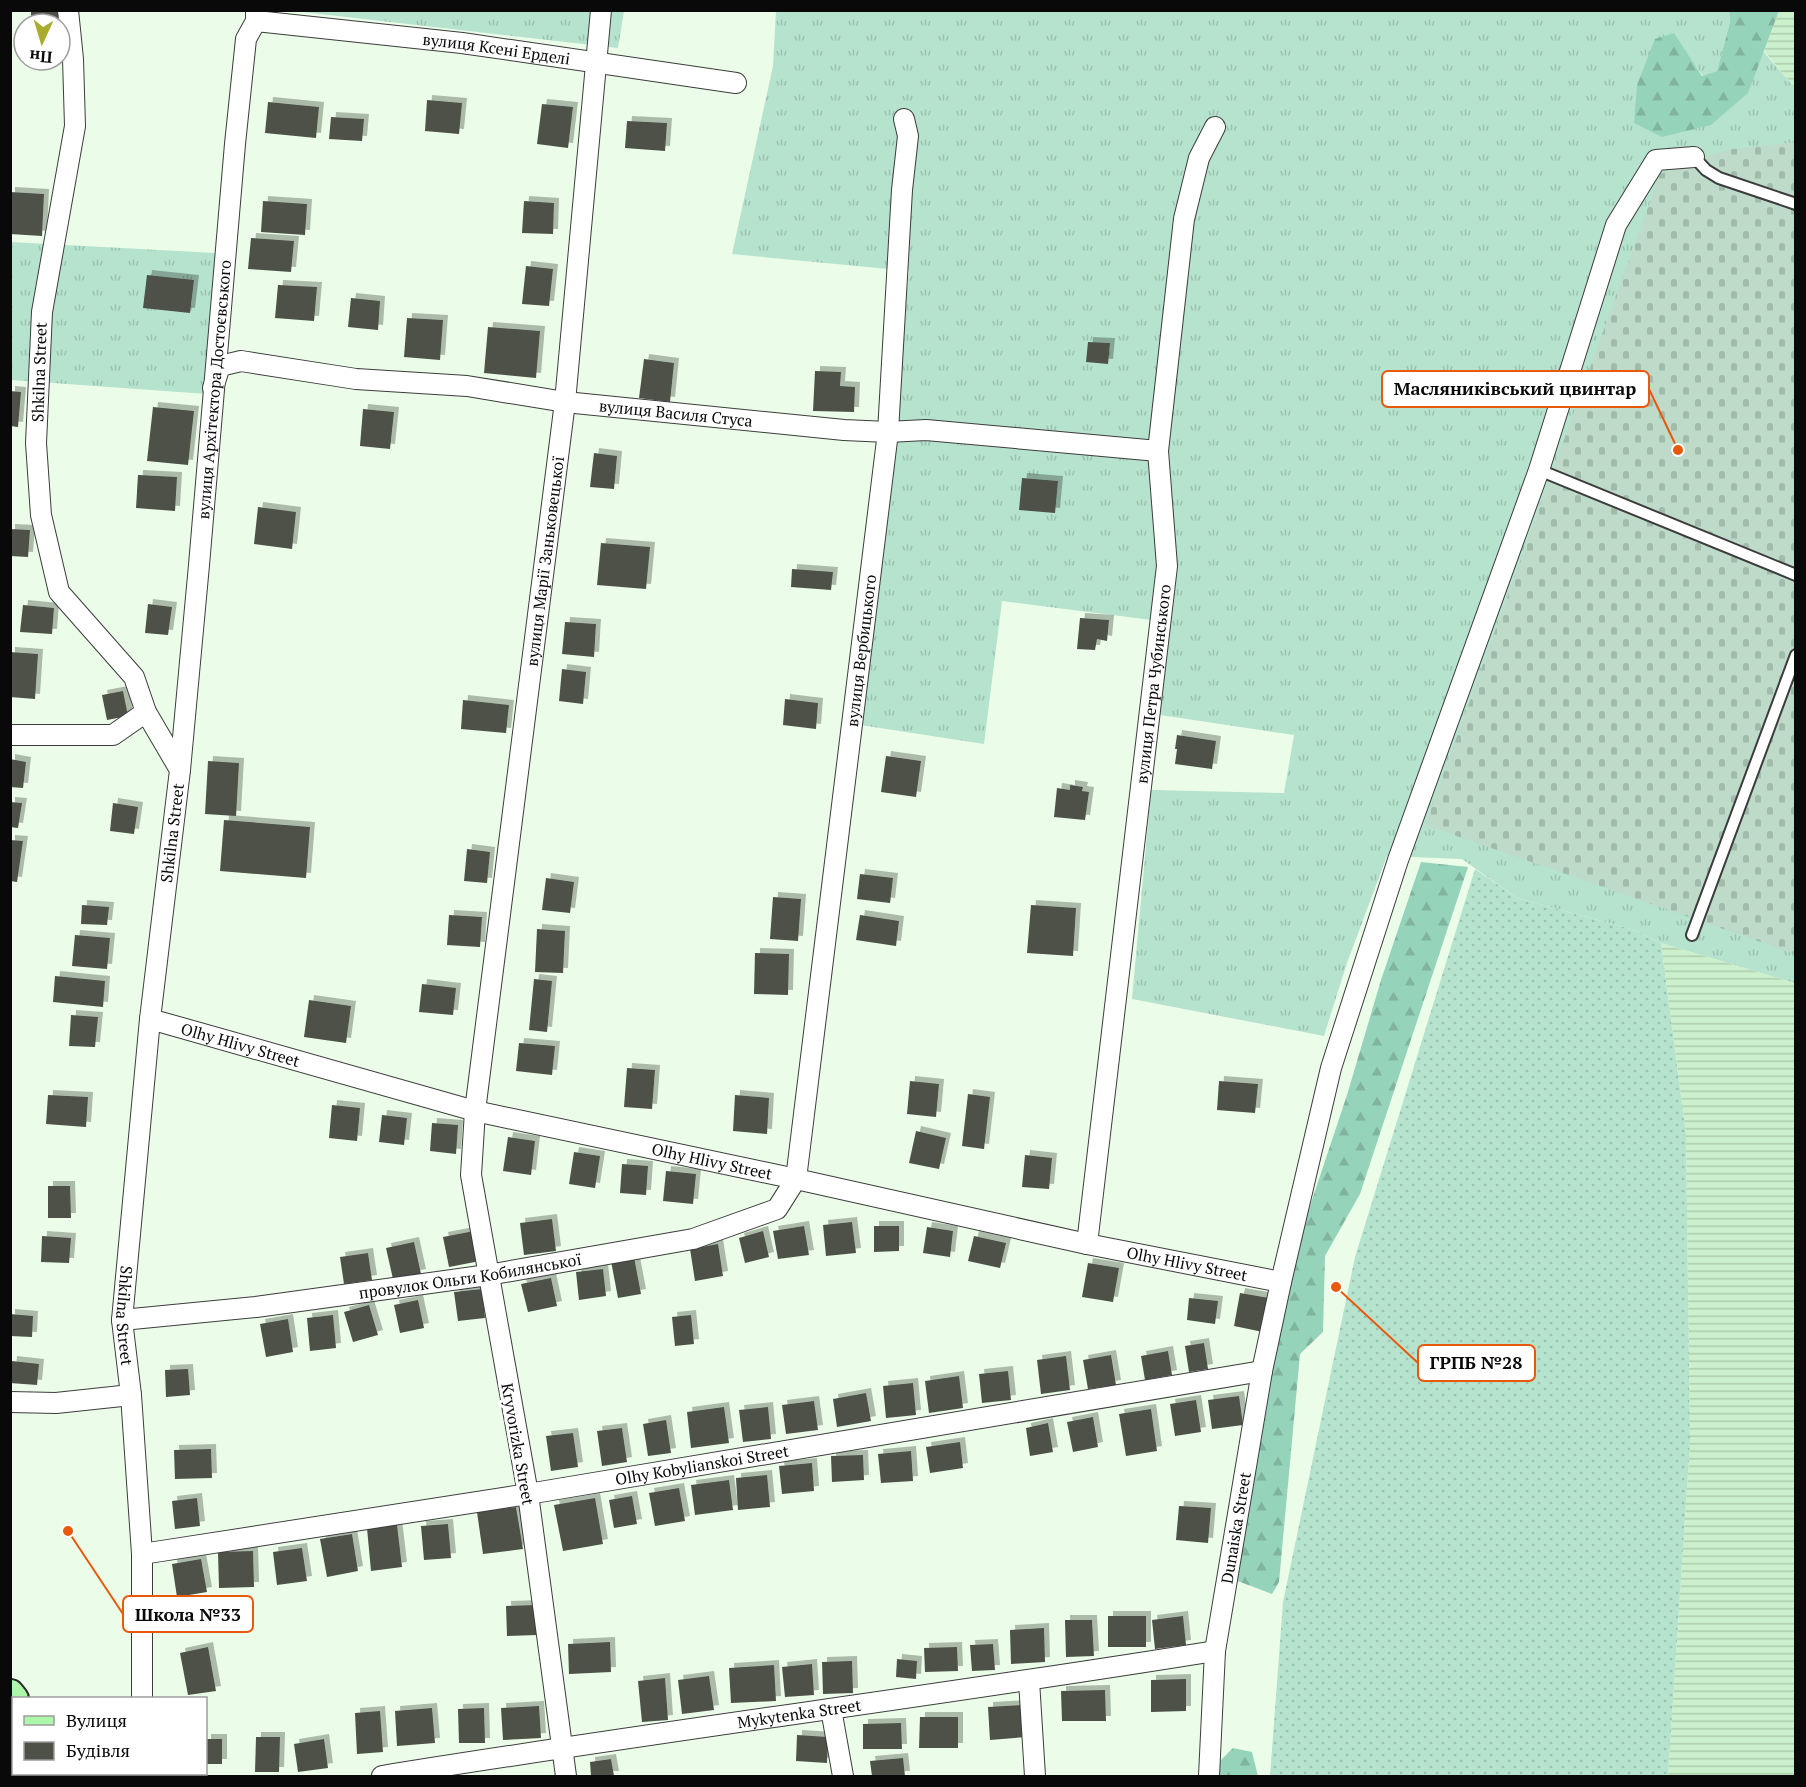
<svg xmlns="http://www.w3.org/2000/svg" width="1806" height="1787" font-family="'PT Serif',serif">
<style>
.farmland{fill:url(#farmland-rules)}
.grass{fill:url(#grass-tufts)}
.forest{fill:url(#forest-firs)}
.cemetery{fill:url(#cemetery-stones)}
.garden{fill:url(#garden-dots)}
.building{fill:#4d5147;filter:url(#shadow)}
.lines{fill:none;stroke-linecap:round;stroke-linejoin:round}
.lane-casing{stroke:#3c3c3c;stroke-width:14}
.street-casing{stroke:#3c3c3c;stroke-width:22}
.secondary-casing{stroke:#2b2b2b;stroke-width:32}
.lane{stroke:#fff;stroke-width:10}
.street{stroke:#fff;stroke-width:20}
.secondary{stroke:#acf8a8;stroke-width:28}
.labels{text-anchor:middle;dominant-baseline:central;stroke-width:6;stroke-linejoin:round;paint-order:stroke}
.street-label{font-size:16px;fill:#090909;stroke:#fff}
.leader{fill:none;stroke:#e8590c;stroke-width:2}
.callout-dot{fill:#e8590c;stroke:#fff;stroke-width:2}
.callout{fill:#fff;stroke:#e8590c;stroke-width:2}
.callout-label{font-size:18px;text-anchor:middle;font-weight:bold;fill:#090909}
</style>
<defs>
<pattern id="farmland-rules" width="6" height="5" patternUnits="userSpaceOnUse" patternTransform="scale(1.5)"><rect width="6" height="5" fill="#ccf0cb"/><path d="M0 2.5h6" fill="none" stroke="#aeccad"/></pattern>
<pattern id="grass-tufts" width="24" height="20" patternUnits="userSpaceOnUse" patternTransform="scale(1.5)"><rect width="24" height="20" fill="#b6e3ce"/><path d="M3 7l-1-3M5 7V3M7 7l1-3M15 17l-1-3M17 17v-4M19 17l1-3" fill="none" stroke="#9bc1b0"/></pattern>
<pattern id="forest-firs" width="22" height="20" patternUnits="userSpaceOnUse" patternTransform="scale(1.5)"><rect width="22" height="20" fill="#96d3bb"/><path d="M5 1l3.5 6h-7zM16 11l3.5 6h-7z" fill="#80b49f"/></pattern>
<pattern id="cemetery-stones" width="16" height="16" patternUnits="userSpaceOnUse" patternTransform="scale(1.5)"><rect width="16" height="16" fill="#bddbc8"/><path d="M2 7V4a2 2 0 0 1 4 0v3zM10 15v-3a2 2 0 0 1 4 0v3z" fill="#a1bbaa"/></pattern>
<pattern id="garden-dots" width="8" height="8" patternUnits="userSpaceOnUse" patternTransform="scale(1.5)"><rect width="8" height="8" fill="#b6e3ce"/><path d="M2 2h.1M6 6h.1" fill="none" stroke="#9bc1b0" stroke-width="1.8" stroke-linecap="round"/></pattern>
<filter id="shadow"><feDropShadow dx="5" dy="-5" stdDeviation="0" flood-color="#0004"/></filter>
</defs>
<rect width="100%" height="100%" fill="#ebfde8"/>
<g class="farmland">
<path d="M1779,11H1795V88L1764,51Z"/>
<path d="M1661,943L1795,983V1776H1668L1690,1442L1686,1135Z"/>
</g>
<g class="grass">
<path d="M294,11H624L618,48Z"/>
<path d="M776,11H1729L1730,22L1717,71L1703,76L1691,60L1637,85L1747,93L1763,51L1795,88V983L1661,943L1631,929L1517,898L1462,859L1387,856L1347,963L1324,1036L1132,999L1151,790L1284,793L1294,735L1160,715L1167,622L1002,601L984,744L860,725L909,271L732,254L773,66Z"/>
<path d="M10,242L234,254L221,395L11,380Z"/>
</g>
<g class="forest">
<path d="M1729,11H1779L1748,93L1711,125L1662,137L1634,123L1637,85L1655,39L1674,33L1702,76L1717,71L1730,22Z"/>
<path d="M1421,862L1468,867L1360,1194L1325,1256L1323,1332L1300,1354L1279,1582L1272,1594L1235,1580L1274,1326L1310,1206L1347,1095L1381,980Z"/>
<path d="M1233,1748L1252,1752L1258,1776H1219L1220,1761Z"/>
</g>
<path class="cemetery" d="M1795,142V954L1425,825L1660,174L1726,150Z"/>
<path class="garden" d="M1475,869L1517,898L1631,929L1661,943L1686,1135L1690,1442L1668,1776H1270L1283,1602L1355,1257Z"/>
<g class="building">
<rect x="31" y="10" width="27" height="14"/>
<path d="M427,100L462,103L459,134L425,131Z"/>
<path d="M268,102L319,107L316,138L265,133Z"/>
<path d="M542,104L573,107L568,148L537,144Z"/>
<path d="M331,117L364,119L362,141L329,139Z"/>
<path d="M627,121L667,123L665,151L625,148Z"/>
<path d="M10,192L44,194L42,236L10,234Z"/>
<path d="M263,201L307,204L305,235L261,232Z"/>
<path d="M524,201L554,203L553,234L522,233Z"/>
<path d="M251,238L294,241L291,272L248,269Z"/>
<path d="M526,266L553,269L549,306L522,304Z"/>
<path d="M147,275L194,280L190,313L143,308Z"/>
<path d="M278,285L317,287L314,321L275,318Z"/>
<path d="M351,298L380,301L378,330L348,327Z"/>
<path d="M407,318L443,320L440,360L404,357Z"/>
<path d="M488,327L540,331L536,378L484,373Z"/>
<path d="M1088,342L1110,343L1108,364L1086,362Z"/>
<path d="M644,359L674,363L670,402L639,398Z"/>
<path d="M815,371L841,372L840,386L855,387L854,412L813,411Z"/>
<path d="M10,391L21,392L18,427L10,426Z"/>
<path d="M153,407L194,411L188,465L147,461Z"/>
<path d="M363,409L394,412L390,449L360,446Z"/>
<path d="M594,453L617,456L614,489L590,487Z"/>
<path d="M138,475L177,477L175,511L136,508Z"/>
<path d="M1022,478L1058,481L1055,513L1019,510Z"/>
<path d="M258,507L296,512L292,549L254,544Z"/>
<path d="M10,529L30,530L28,557L10,556Z"/>
<path d="M601,543L650,547L646,589L597,585Z"/>
<path d="M792,569L833,572L831,590L791,587Z"/>
<path d="M148,604L172,607L168,635L145,633Z"/>
<path d="M23,605L54,608L52,634L20,632Z"/>
<path d="M1080,618L1109,620L1107,641L1097,639L1095,650L1077,649Z"/>
<path d="M565,622L596,624L594,657L562,654Z"/>
<path d="M10,652L38,654L35,699L10,697Z"/>
<path d="M562,669L586,672L583,704L559,701Z"/>
<path d="M123,691L128,716L107,720L102,695Z"/>
<path d="M785,699L818,703L816,729L783,725Z"/>
<path d="M463,700L509,705L506,733L461,729Z"/>
<path d="M1177,735L1216,741L1212,769L1175,764L1177,749H1175Z"/>
<path d="M886,756L921,761L916,797L881,792Z"/>
<path d="M10,759L26,762L23,788L10,787Z"/>
<path d="M208,761L239,763L236,816L205,814Z"/>
<path d="M1070,785L1083,787L1082,791L1089,792L1085,820L1054,817L1057,788L1070,790Z"/>
<path d="M10,802L22,803L18,828L10,827Z"/>
<path d="M113,803L138,807L134,834L110,831Z"/>
<path d="M224,820L310,827L306,878L220,871Z"/>
<path d="M10,840L23,841L17,882L10,881Z"/>
<path d="M467,849L490,852L487,883L464,881Z"/>
<path d="M860,874L893,878L890,903L857,899Z"/>
<path d="M546,878L574,882L570,913L542,910Z"/>
<path d="M773,897L801,899L798,941L770,939Z"/>
<path d="M82,905L109,907L107,925L81,924Z"/>
<path d="M1031,905L1076,908L1073,956L1027,953Z"/>
<path d="M449,915L482,917L480,947L447,945Z"/>
<path d="M860,915L899,921L896,946L856,940Z"/>
<path d="M537,929L565,931L563,973L535,972Z"/>
<path d="M75,935L110,938L107,969L72,966Z"/>
<path d="M755,953L789,954L788,995L754,994Z"/>
<path d="M55,976L105,981L103,1007L53,1002Z"/>
<path d="M534,979L552,981L547,1032L529,1030Z"/>
<path d="M422,984L456,988L453,1015L419,1012Z"/>
<path d="M309,1000L351,1006L346,1043L304,1037Z"/>
<path d="M71,1015L98,1017L95,1047L69,1046Z"/>
<path d="M519,1043L555,1046L552,1075L516,1071Z"/>
<path d="M627,1068L655,1070L652,1109L624,1107Z"/>
<path d="M910,1081L939,1084L936,1117L907,1114Z"/>
<path d="M1219,1081L1258,1084L1255,1113L1217,1110Z"/>
<path d="M968,1094L990,1097L984,1149L962,1146Z"/>
<path d="M48,1095L88,1097L86,1127L46,1124Z"/>
<path d="M735,1095L769,1098L767,1134L733,1131Z"/>
<path d="M332,1105L360,1108L357,1141L329,1138Z"/>
<path d="M382,1115L407,1118L404,1145L379,1142Z"/>
<path d="M432,1123L458,1125L456,1154L430,1151Z"/>
<path d="M916,1131L946,1138L939,1169L909,1163Z"/>
<path d="M508,1137L535,1141L531,1175L503,1171Z"/>
<path d="M574,1152L600,1156L595,1188L569,1184Z"/>
<path d="M1025,1155L1052,1158L1049,1189L1022,1187Z"/>
<path d="M622,1164L648,1166L646,1195L620,1193Z"/>
<path d="M666,1171L696,1174L693,1204L663,1201Z"/>
<path d="M48,1186H70L71,1218H48Z"/>
<path d="M552,1219L556,1251L524,1255L520,1223Z"/>
<path d="M852,1222L856,1253L826,1256L823,1225Z"/>
<path d="M804,1226L809,1255L778,1259L773,1231Z"/>
<path d="M874,1226H899V1251L874,1252Z"/>
<path d="M927,1227L953,1231L950,1257L923,1253Z"/>
<path d="M474,1231L480,1261L449,1267L443,1237Z"/>
<path d="M763,1231L769,1257L745,1263L739,1238Z"/>
<path d="M42,1236L71,1238L69,1263L41,1262Z"/>
<path d="M974,1236L1006,1243L1000,1268L968,1261Z"/>
<path d="M414,1242L421,1274L393,1279L386,1248Z"/>
<path d="M718,1244L723,1276L695,1281L690,1249Z"/>
<path d="M368,1253L372,1280L344,1284L340,1257Z"/>
<path d="M634,1257L641,1294L618,1298L611,1261Z"/>
<path d="M1088,1263L1119,1268L1113,1302L1082,1297Z"/>
<path d="M603,1269L606,1296L579,1300L576,1272Z"/>
<path d="M551,1278L557,1306L528,1312L521,1284Z"/>
<path d="M482,1289L485,1318L458,1321L454,1292Z"/>
<path d="M1240,1293L1269,1298L1263,1332L1234,1326Z"/>
<path d="M1189,1298L1218,1301L1215,1324L1187,1320Z"/>
<path d="M418,1300L424,1328L400,1333L394,1305Z"/>
<path d="M369,1305L378,1335L353,1342L344,1312Z"/>
<path d="M10,1314L33,1316L32,1337L10,1336Z"/>
<path d="M333,1315L336,1348L310,1351L307,1318Z"/>
<path d="M691,1315L694,1344L675,1346L672,1317Z"/>
<path d="M288,1319L293,1352L266,1357L260,1324Z"/>
<path d="M1204,1343L1208,1369L1189,1372L1185,1346Z"/>
<path d="M1168,1351L1172,1375L1145,1380L1141,1356Z"/>
<path d="M1111,1355L1116,1385L1088,1389L1083,1360Z"/>
<path d="M1066,1356L1070,1390L1041,1394L1037,1360Z"/>
<path d="M12,1361L39,1364L37,1385L10,1383Z"/>
<path d="M188,1369L190,1395L166,1397L165,1370Z"/>
<path d="M1008,1371L1011,1400L982,1403L979,1374Z"/>
<path d="M959,1376L963,1408L929,1413L925,1381Z"/>
<path d="M913,1383L916,1415L886,1418L883,1386Z"/>
<path d="M866,1393L871,1421L837,1427L833,1399Z"/>
<path d="M1239,1396L1243,1425L1212,1429L1208,1400Z"/>
<path d="M1196,1400L1201,1432L1175,1436L1170,1404Z"/>
<path d="M814,1401L818,1430L786,1434L782,1405Z"/>
<path d="M724,1407L729,1443L691,1448L687,1412Z"/>
<path d="M768,1407L771,1439L743,1442L739,1410Z"/>
<path d="M1151,1409L1157,1451L1126,1456L1119,1414Z"/>
<path d="M1093,1417L1098,1447L1073,1452L1067,1422Z"/>
<path d="M666,1420L671,1453L648,1456L643,1424Z"/>
<path d="M1048,1423L1053,1452L1030,1456L1026,1428Z"/>
<path d="M622,1428L627,1462L602,1466L597,1431Z"/>
<path d="M573,1433L578,1467L551,1471L546,1436Z"/>
<path d="M960,1442L963,1468L930,1473L926,1447Z"/>
<path d="M211,1449L212,1478L175,1479L174,1450Z"/>
<path d="M911,1451L913,1481L881,1483L878,1454Z"/>
<path d="M863,1455L864,1480L832,1482L831,1456Z"/>
<path d="M812,1463L814,1491L782,1494L779,1466Z"/>
<path d="M767,1475L770,1507L738,1510L736,1478Z"/>
<path d="M729,1480L733,1510L695,1515L691,1485Z"/>
<path d="M679,1488L685,1521L655,1526L649,1493Z"/>
<path d="M632,1496L637,1524L614,1528L609,1500Z"/>
<path d="M197,1498L200,1526L175,1529L172,1501Z"/>
<path d="M595,1498L603,1544L563,1551L554,1505Z"/>
<path d="M1179,1506L1211,1508L1208,1543L1176,1540Z"/>
<path d="M516,1507L523,1549L483,1554L477,1512Z"/>
<path d="M448,1524L451,1558L424,1560L421,1526Z"/>
<path d="M397,1525L402,1567L371,1571L367,1528Z"/>
<path d="M352,1534L358,1571L327,1577L320,1539Z"/>
<path d="M302,1548L307,1581L277,1585L273,1552Z"/>
<path d="M253,1551L254,1587L219,1588L218,1552Z"/>
<path d="M201,1559L207,1592L177,1597L172,1564Z"/>
<path d="M536,1605L537,1635L507,1636L506,1606Z"/>
<rect x="1108" y="1616" width="38" height="31"/>
<path d="M1183,1616L1186,1645L1155,1649L1152,1620Z"/>
<path d="M1065,1620H1092L1094,1656L1066,1657Z"/>
<path d="M1044,1628L1045,1662L1011,1664L1010,1630Z"/>
<path d="M610,1642L611,1672L569,1674L568,1644Z"/>
<path d="M993,1644L995,1670L972,1671L970,1645Z"/>
<path d="M208,1647L216,1691L188,1695L180,1653Z"/>
<path d="M957,1647L958,1671L925,1672L924,1648Z"/>
<path d="M897,1659L917,1661L916,1679L896,1677Z"/>
<path d="M852,1661L853,1693L823,1694L822,1662Z"/>
<path d="M812,1664L814,1695L785,1697L782,1667Z"/>
<path d="M774,1665L776,1701L731,1703L729,1668Z"/>
<path d="M709,1676L714,1710L682,1714L678,1680Z"/>
<path d="M665,1678L668,1720L642,1722L638,1681Z"/>
<path d="M1186,1679V1711L1151,1712V1680Z"/>
<path d="M1105,1690L1106,1721H1062L1061,1691Z"/>
<path d="M1024,1705L1026,1737L990,1740L988,1707Z"/>
<path d="M539,1706L541,1738L503,1740L501,1708Z"/>
<path d="M432,1708L435,1743L397,1746L395,1711Z"/>
<path d="M484,1708L485,1743H459L458,1709Z"/>
<path d="M380,1711L383,1752L357,1754L355,1713Z"/>
<path d="M920,1717H958V1748H919Z"/>
<path d="M901,1723L902,1749H863V1724Z"/>
<path d="M797,1735L828,1737L827,1763L796,1761Z"/>
<path d="M256,1737H280L279,1772H255Z"/>
<rect x="206" y="1739" width="16" height="25"/>
<path d="M324,1739L328,1768L298,1772L294,1744Z"/>
<path d="M903,1758L905,1776H872L870,1761Z"/>
<path d="M611,1759L614,1776H591L590,1762Z"/>
</g>
<g class="lines">
<g class="lane-casing">
<g id="lane">
<path d="M1694,157L1706,170L1719,178L1796,204"/>
<path d="M1539,470L1796,575"/>
<path d="M1692,935L1796,655"/>
</g>
</g>
<g class="street-casing">
<g id="street">
<path id="s1" d="M68,10L73,59L75,126L42,312L36,443L41,515L59,592L134,677L146,712L180,770L150,1019L122,1320L131,1395L142,1554V1698"/>
<path id="s2" d="M256,21L462,43L736,83"/>
<path id="s3" d="M213,388L220,366L241,361L356,379L467,386L565,402L844,430L888,432L926,430L1158,451"/>
<path d="M10,735H113L146,712"/>
<path id="s4" d="M180,770L199,565L235,144L246,39L256,21V10"/>
<path id="s5" d="M150,1019L475,1111L796,1179L1087,1244L1281,1282"/>
<path id="s6" d="M1087,1244L1167,566L1158,451L1184,219L1199,158L1215,127"/>
<path id="s7" d="M122,1320L256,1307L488,1275L693,1239L777,1209L796,1179L888,432L902,190L908,136L904,119"/>
<path d="M10,1402L56,1403L131,1395"/>
<path id="s8" d="M142,1554L528,1494L1262,1371"/>
<path d="M1029,1681L1035,1776"/>
<path d="M831,1709L843,1776"/>
<path d="M108,1774L124,1776"/>
<path d="M143,1774V1776"/>
<path id="s9" d="M382,1776C659,1731 937,1696 1215,1651"/>
<path id="s10" d="M566,1776L528,1494L471,1175L475,1111L565,402L601,10"/>
<path id="s11" d="M1209,1776L1215,1651L1262,1371L1281,1282L1331,1068L1398,860L1539,470L1616,225L1656,160L1694,157"/>
</g>
</g>
<g class="secondary-casing">
<g id="secondary">
<path d="M10,1694L14,1699"/>
<path d="M42,1776V1774"/>
</g>
</g>
<use href="#lane" class="lane"/>
<use href="#street" class="street"/>
<use href="#secondary" class="secondary"/>
</g>
<g class="labels">
<g class="street-label">
<text stroke="none"><textPath href="#s2" startOffset="242">вулиця Ксені Ерделі</textPath></text>
<text transform="translate(39 372) rotate(-88)">Shkilna Street</text>
<text stroke="none"><textPath href="#s4" startOffset="382">вулиця Архітектора Достоєвського</textPath></text>
<text stroke="none"><textPath href="#s3" startOffset="483">вулиця Василя Стуса</textPath></text>
<text stroke="none"><textPath href="#s10" startOffset="1227">вулиця Марії Заньковецької</textPath></text>
<text stroke="none"><textPath href="#s7" startOffset="1234">вулиця Вербицького</textPath></text>
<text stroke="none"><textPath href="#s6" startOffset="564">вулиця Петра Чубинського</textPath></text>
<text transform="translate(172 833) rotate(-83)">Shkilna Street</text>
<text stroke="none"><textPath href="#s5" startOffset="94">Olhy Hlivy Street</textPath></text>
<text stroke="none"><textPath href="#s5" startOffset="580">Olhy Hlivy Street</textPath></text>
<text stroke="none"><textPath href="#s5" startOffset="1066">Olhy Hlivy Street</textPath></text>
<text stroke="none"><textPath href="#s7" startOffset="351">провулок Ольги Кобилянської</textPath></text>
<text stroke="none"><textPath href="#s1" startOffset="1354">Shkilna Street</textPath></text>
<text transform="translate(518 1444) rotate(80)">Kryvorizka Street</text>
<text stroke="none"><textPath href="#s8" startOffset="567">Olhy Kobylianskoi Street</textPath></text>
<text stroke="none"><textPath href="#s11" startOffset="250">Dunaiska Street</textPath></text>
<text stroke="none"><textPath href="#s9" startOffset="422">Mykytenka Street</textPath></text>
</g>
</g>
<path class="leader" d="M1678 450L1649 389M1336 1287L1418 1363M68 1531L123 1614"/>
<g class="callout-dot">
<circle cx="1678" cy="450" r="6"/>
<circle cx="1336" cy="1287" r="6"/>
<circle cx="68" cy="1531" r="6"/>
</g>
<g class="callout">
<rect x="1382" y="371" width="267" height="36" rx="6"/>
<rect x="1418" y="1345" width="117" height="36" rx="6"/>
<rect x="123" y="1596" width="130" height="36" rx="6"/>
</g>
<g class="callout-label">
<text x="1515" y="395">Масляниківський цвинтар</text>
<text x="1476" y="1369">ГРПБ №28</text>
<text x="188" y="1621">Школа №33</text>
</g>
<rect width="1806" height="1787" fill="none" stroke="#090909" stroke-width="24"/>
<rect x="12" y="1697" width="195" height="78" fill="#ffffff" stroke="#9d9d9d" stroke-width="1.5"/>
<rect x="24" y="1716" width="30" height="9" fill="#acf8a8" stroke="#9d9d9d" stroke-width="1.5"/>
<text x="66" y="1727" font-size="18" fill="#090909">Вулиця</text>
<rect x="24" y="1742" width="30" height="18" fill="#4d5147" stroke="#9d9d9d" stroke-width="1.5"/>
<text x="66" y="1757" font-size="18" fill="#090909">Будівля</text>
<g transform="translate(42 42) rotate(184)"><circle r="28" fill="#ffffff" stroke="#9d9d9d" stroke-width="1.5"/>
<path d="M0-4.5L10 22L0 15L-10 22Z" fill="#abac2f"/>
<text y="-9" font-size="16" font-weight="bold" text-anchor="middle" fill="#090909">Пн</text>
</g>
</svg>
